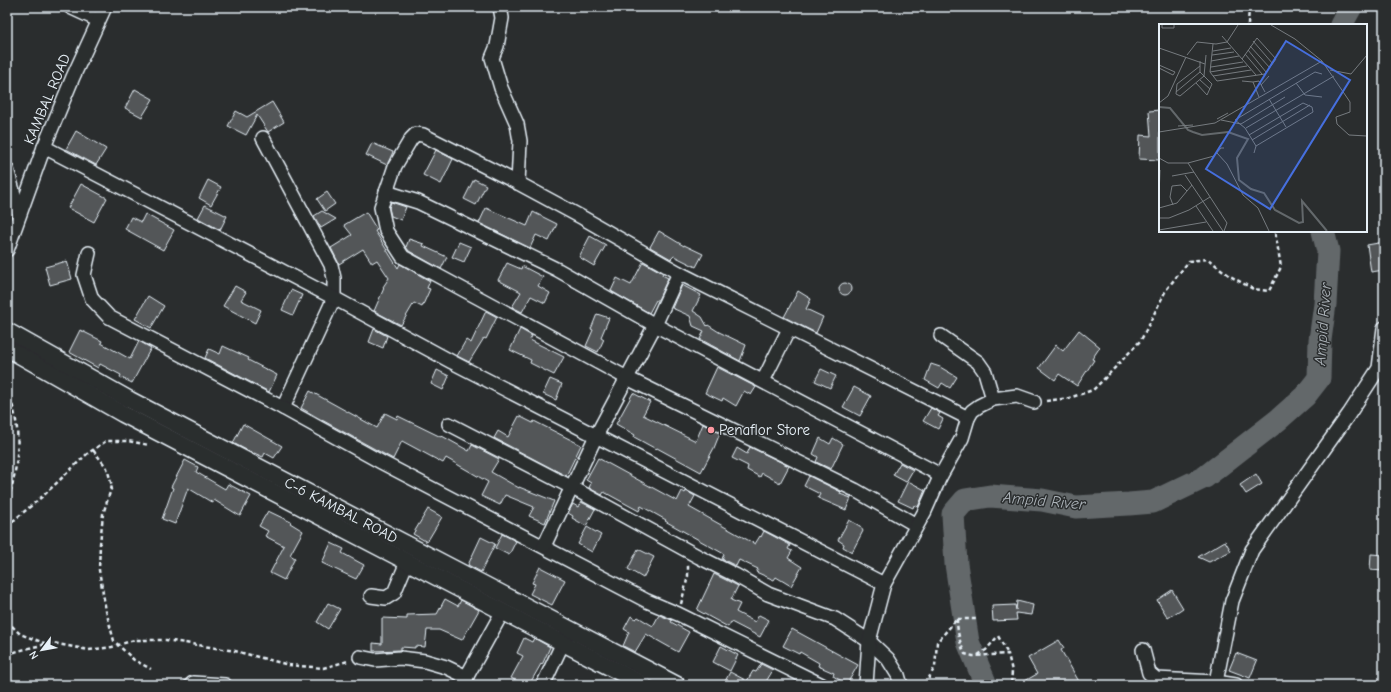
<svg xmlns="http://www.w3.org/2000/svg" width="1391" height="692" font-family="'Comic Neue',sans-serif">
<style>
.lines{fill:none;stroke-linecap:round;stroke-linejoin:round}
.river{stroke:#63686b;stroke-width:23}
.building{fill:#535759;stroke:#e8f1f8}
.minor-casing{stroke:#e8f1f8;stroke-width:16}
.major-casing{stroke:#e8f1f8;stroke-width:19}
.path{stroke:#e8f1f8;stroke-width:2.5;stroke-dasharray:4 3;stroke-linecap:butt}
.minor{stroke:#2a2d2e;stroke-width:13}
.major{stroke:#2a2d2e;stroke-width:16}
.poi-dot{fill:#ff9aa2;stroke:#2a2d2e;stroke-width:1.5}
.labels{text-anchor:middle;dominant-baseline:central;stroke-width:3;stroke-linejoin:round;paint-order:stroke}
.street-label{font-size:15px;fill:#e8f1f8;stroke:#2a2d2e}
.poi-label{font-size:15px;fill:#e8f1f8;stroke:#2a2d2e;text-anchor:start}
.water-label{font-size:16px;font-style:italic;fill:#acb3b9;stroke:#2a2d2e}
.inset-river{fill:none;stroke:#63686b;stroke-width:2}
.inset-road{fill:none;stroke:#767b7f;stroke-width:1}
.view{fill:#466fde;fill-opacity:0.15;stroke:#466fde;stroke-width:2}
.inset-edge{fill:none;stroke:#e8f1f8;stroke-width:2}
</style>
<rect width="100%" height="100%" fill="#2a2d2e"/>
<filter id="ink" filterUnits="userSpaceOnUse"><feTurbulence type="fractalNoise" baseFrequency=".025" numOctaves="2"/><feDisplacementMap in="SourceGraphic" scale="8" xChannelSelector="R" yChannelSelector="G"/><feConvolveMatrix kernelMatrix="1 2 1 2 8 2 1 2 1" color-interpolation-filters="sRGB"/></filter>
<g filter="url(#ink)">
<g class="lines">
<g class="river">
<path d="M1341,25L1351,7"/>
<path d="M986,685L968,642L956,564L953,514L965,500L990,496L1042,500L1076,507L1129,504L1153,502L1205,477L1278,420L1305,396L1319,378L1320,340L1325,304L1328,251L1323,231"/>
</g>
</g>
<g class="building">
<path d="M135,89L153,99L142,117L125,108Z"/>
<path d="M272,102L284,122L268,132L257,115L246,135L228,126L236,111L247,117Z"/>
<path d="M1160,110V160L1139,159L1140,135L1151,136L1149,111Z"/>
<path d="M76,131L106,149L96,165L66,149Z"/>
<path d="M372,143L393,152L387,165L366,155Z"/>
<path d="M436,150L453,159L441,184L423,175Z"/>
<path d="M474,179L486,185L476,205L464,199Z"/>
<path d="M208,180L221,187L211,205L199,198Z"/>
<path d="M81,184L107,198L94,222L68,208Z"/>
<path d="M327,192L335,204L325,211L317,199Z"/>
<path d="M391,202L406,207L401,220L391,216L389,208Z"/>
<path d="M205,205L227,216L220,230L198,218Z"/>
<path d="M486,208L527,226L533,212L557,224L549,241L536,235L530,248L479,223Z"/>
<path d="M322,211L336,219L321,228L314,216Z"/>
<path d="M366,212L377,230L375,231L398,268L400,264L430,281L427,288L430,289L422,307L414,303L401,325L374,311L384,288L383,287L389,278L377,260L372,263L363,249L339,264L331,248L352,235L344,225Z"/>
<path d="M145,214L174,230L163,250L125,229L131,217L141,222Z"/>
<path d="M659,231L684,246V245L703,254L696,267L674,256L671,259L650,247Z"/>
<path d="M590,236L606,245L594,266L579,257Z"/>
<path d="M409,239L424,244L423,246L447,257L441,269L409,251L406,247Z"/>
<path d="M459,242L471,247L464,262L452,257Z"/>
<path d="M1384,242V270L1371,272L1367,245Z"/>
<path d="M67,261L72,279L50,285L45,267Z"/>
<path d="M643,262L663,273L662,275L668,278L658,300H656L649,313L611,291L617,278L631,285Z"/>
<path d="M507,263L521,269L522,266L543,277L538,286L550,293L545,303L531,296L522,312L512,307L521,292L498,280Z"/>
<circle cx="845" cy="289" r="6"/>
<path d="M682,285L701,295L693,311L702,317L707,326L708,325L719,332L746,345L740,361L700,339L704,331L693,326L690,316L672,308Z"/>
<path d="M235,286L246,292L241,300L261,310L255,323L223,306Z"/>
<path d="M291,290L302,295L293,315L282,310Z"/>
<path d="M798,291L811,299L806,309L823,317L816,333L784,317Z"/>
<path d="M148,296L164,306L151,328L135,319Z"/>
<path d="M486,311L497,317L486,339L484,338L469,362L457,356L466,340L471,343Z"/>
<path d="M597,314L609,318L601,337L604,339L598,352L586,346L593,330L591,329Z"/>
<path d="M374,329L387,336L383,348L369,342Z"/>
<path d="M520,329L532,336L530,340L564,357L554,375L530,363L531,360L510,350Z"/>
<path d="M80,330L102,341L101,343L130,359L139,341L151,348L132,383L120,377L121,375L100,364L98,368L69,352Z"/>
<path d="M1079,330L1100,347L1092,359L1094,360L1077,386L1059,374L1055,380L1039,368L1056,345L1063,351Z"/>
<path d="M223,346L249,358L248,360L277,375L269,392L205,358L209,349L220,354Z"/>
<path d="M931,364L940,367L957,377L950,388L942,383L939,388L925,380Z"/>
<path d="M717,367L756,387L751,395L744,391L736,406L723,398L722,401L705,393Z"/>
<path d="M821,369L836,376L830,388L815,381Z"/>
<path d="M437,370L449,376L443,390L431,384Z"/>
<path d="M550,379L562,384L556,400L543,394Z"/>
<path d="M854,387L871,396L860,416L843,407Z"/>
<path d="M310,391L377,428L385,413L397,419L398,416L441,437L442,436L469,451L472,445L499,459L491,472L519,488V487L554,501L545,523L529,516L534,507L505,495L500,505L481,496L488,482L446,458L443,463L402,441L393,459L320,419L301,408Z"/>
<path d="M633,393L650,402L643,415L696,441L703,424L720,433L714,448L701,472L657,448L656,449L634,437L635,435L616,424Z"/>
<path d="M931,408L940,413L938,416L943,419L938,429L923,421Z"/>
<path d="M519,416L533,423L534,421L581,445L566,476L494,438L498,431L508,437Z"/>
<path d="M243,424L282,446L274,458L265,453L263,457L254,453V454L233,443Z"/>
<path d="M820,438L830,444L833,438L843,444L831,469L816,462L818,457L813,454Z"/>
<path d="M750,447L789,466L780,483L762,473L760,477L747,470L748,466L732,458L737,448L747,454Z"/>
<path d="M598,458L677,501L682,491L685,493L686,491L695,496L689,507L755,544L760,536L761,537L764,531L790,545L788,549L792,551L788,558L802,567L791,586L776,577L774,580L756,572L758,569L739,560L736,566L722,559L724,554L665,521L666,520L641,506L639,511L604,492L602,495L589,488L591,483L586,480Z"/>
<path d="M185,460L198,467L196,472L225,489L228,484L251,496L240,516L214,500L213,503L188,488L175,524L162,519L173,488L171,487Z"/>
<path d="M900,463L913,470L906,482L893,475Z"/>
<path d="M1256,474L1262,484L1246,494L1240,485Z"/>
<path d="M809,476L841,492L840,494L851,498L846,510L818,498L820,494L804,486Z"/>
<path d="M908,481L925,490L918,507L914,505L913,508L898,501Z"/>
<path d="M581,502L595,509L586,526L572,518L573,516L568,513L573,504L578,507Z"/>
<path d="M428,509L442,517L427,542L413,534Z"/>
<path d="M268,511L291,522L290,523L303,531L290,555L295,558L284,580L270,573L284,546L265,536L268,531L259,526Z"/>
<path d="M849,520L860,526L863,531L852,552L843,547L844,544L838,540Z"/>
<path d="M587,527L601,535L592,552L578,544Z"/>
<path d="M502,534L516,541L509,555L495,548Z"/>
<path d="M481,537L495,544L481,572L468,565Z"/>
<path d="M1225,541L1231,551L1209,562L1198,557Z"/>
<path d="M331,543L344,549L342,553L364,565L356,579L322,563Z"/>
<path d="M638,549L654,557L643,578L628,569Z"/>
<path d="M1371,554L1384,555V571L1370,570Z"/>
<path d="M540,567L565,580L552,605L530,594L535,584L532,583Z"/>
<path d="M714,574L738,586L731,600L740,604L736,612L755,622L759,615L769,620L760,637L731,622L728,627L697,610Z"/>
<path d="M1172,590L1183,608L1168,618L1157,600Z"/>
<path d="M445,599L458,606L461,600L479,610L462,640L439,630H427L425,647L415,646V648L401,647V650L373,651V643L382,644V618L407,619V615L437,614Z"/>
<path d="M1017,601L1033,605L1031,615L1016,613L1017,620L993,621L992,606L1015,605L1016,610Z"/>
<path d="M328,603L340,609L328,629L317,622Z"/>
<path d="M659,615L672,620L671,622L689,632L678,652L646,634L635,652L623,646L629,632L624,629L631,616L636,619L638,617L653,626Z"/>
<path d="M792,629L858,665L847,684L833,676L834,673L818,666L819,663L800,652L799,654L783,646Z"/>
<path d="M524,638L532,642L534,638L550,647L542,665L541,664L529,685H524L511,678L523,656L517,653Z"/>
<path d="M1059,640L1064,648L1061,650L1081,685H1018L1037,674L1028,658Z"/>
<path d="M721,646L738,655L730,671L713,662Z"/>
<path d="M1236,653L1257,661L1250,678L1229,670Z"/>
<path d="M761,664L773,670L764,685H723L730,672L747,681L753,671L756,672Z"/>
</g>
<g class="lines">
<g class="minor-casing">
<g id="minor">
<path d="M70,7L98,20"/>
<path d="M500,7L502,18L497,46L492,58L501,88L517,124L520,141L518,183"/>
<path d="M263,138L331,265L334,278V298L283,408"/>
<path d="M44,147L334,298L452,362L884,584"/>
<path d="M7,169L19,213"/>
<path d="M386,192L418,202L558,270L655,325L933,471L940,477"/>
<path d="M7,250L44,147L73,77L105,7"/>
<path d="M89,253L84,275L92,299L109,317L283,408L381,462L647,601L678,614L822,685"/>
<path d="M941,336L978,362L985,372L993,399"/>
<path d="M763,381L789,329"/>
<path d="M449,424L571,487L699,557L735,575L768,594L835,619L869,641L888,659L898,675L901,685"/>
<path d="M916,525L855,490L627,378L403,257L386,231L381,207L395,166L411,139L416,134L423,135L518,183L583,218L679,273L968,418"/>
<path d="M544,546L596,436L655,325L679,273"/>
<path d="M371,596L386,598L394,593L407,562"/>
<path d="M1143,650L1149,673L1156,679L1216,682L1236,685"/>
<path d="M360,657L375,660L400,658L425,661L446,667L467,677"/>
<path d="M1216,682L1232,601L1252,550L1349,414L1379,368L1384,328"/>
<path d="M191,685L193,683L225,685"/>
<path d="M462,685L503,611"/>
<path d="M543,685L567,634"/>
<path d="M866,685L869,641L884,584L925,511L940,477L962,438L968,418L972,411L979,406L993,399L1017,396L1034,402"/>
</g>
</g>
<g class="major-casing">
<g id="major">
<path id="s1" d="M7,331L130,400L677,685"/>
<path d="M7,348L123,414L644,685"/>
</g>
</g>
<g class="path">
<path d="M1248,25L1249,7"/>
<path d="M7,392C23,423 19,469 7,502"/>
<path d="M1046,401L1069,398L1093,390L1109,374L1141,340L1166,290L1189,261L1208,259L1230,276L1253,289L1269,291L1281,267L1275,231"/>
<path d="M93,450L107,468L112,486L103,514L100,544L99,570L106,611L114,641L134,660L151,669"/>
<path d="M7,526L44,495L87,454L106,441H128L149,445"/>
<path d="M681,604L688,576V565"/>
<path d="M957,619C957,631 960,644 965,654L973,656L1008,654L1012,671L1011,685"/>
<path d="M7,621L20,634L47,644"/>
<path d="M7,654L33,647L53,643L89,650L112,647L134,640H166L235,651L289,665L323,668L348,661"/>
<path d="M978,655L986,650L998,636L1008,654"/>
<path d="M925,685L935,667L937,642L957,619H977"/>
</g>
<use href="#minor" class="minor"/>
<use href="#major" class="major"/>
</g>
</g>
<circle class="poi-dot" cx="711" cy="430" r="4"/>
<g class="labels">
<g class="street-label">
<text transform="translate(47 99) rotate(-67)">KAMBAL ROAD</text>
<text stroke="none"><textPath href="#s1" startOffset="379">C-6 KAMBAL ROAD</textPath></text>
</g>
<g class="poi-label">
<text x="719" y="430">Penaflor Store</text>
</g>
<g class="water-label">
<text transform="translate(1323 324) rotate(-86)">Ampid River</text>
<text transform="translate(1044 501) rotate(5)">Ampid River</text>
</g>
</g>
<g transform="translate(1159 24)">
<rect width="208" height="208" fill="#2a2d2e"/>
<path class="inset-river" d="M0,83L11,84L29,106L34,108L43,111L69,108L89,115L78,134L80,156L92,165L105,169L116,186L140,199L144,198L143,177L168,207"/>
<path class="inset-road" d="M3,1V4H15V1M63,12L97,51M94,17L114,40M54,20L51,48L58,57L106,50L117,35L98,14L83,35M91,22L111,44M0,24L46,40M89,26L107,48M54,27L72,24M86,30L103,50M28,31L38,18L57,20L68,18L79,1M53,31L75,28M52,37L80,32M163,37L191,78V88L177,93L178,100L190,111L208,112M0,41L16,48L14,51L0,44M41,42L18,60L17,70L21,72L45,52L41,48V37M52,43L84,38M171,46L192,50L208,31M51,48L88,42M54,52L92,46M41,56L51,65M83,57L94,58L100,73M94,58L100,57L106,68M37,59L48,71L53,60L45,52L47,31M137,59L146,71L163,73M102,61L110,52M17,68L41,48M110,75L127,103M0,79L9,72L27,33M58,95L69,89M62,96L82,100L126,73M19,102L34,101M87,104L175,52M0,108L56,99L163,37L136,15L112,1M90,111L144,79L153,83L154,88L97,122M93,116L151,81M58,129L68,140L84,171L99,184L110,207M95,129L97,122L86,104L76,96L156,48L163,50M0,134L9,139H29L68,199L65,207M29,139L55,132L62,124H65M26,151L64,207M13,152L35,148M0,173L1,146M14,181L11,173L13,162L22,161L28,167M37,182L54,207M0,184L18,179L33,161M0,194H10L30,186L51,173M0,206L47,198"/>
<path class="view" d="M127,17L191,56L111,185L47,145Z"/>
<rect width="208" height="208" class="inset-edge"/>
</g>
<rect width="1391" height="692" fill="none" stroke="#2a2d2e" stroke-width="24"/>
<rect x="12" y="12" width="1367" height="668" fill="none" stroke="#e8f1f8" stroke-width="1.5" filter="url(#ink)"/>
<g transform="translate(42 650) rotate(238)" stroke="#2a2d2e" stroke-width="3" paint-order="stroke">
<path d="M0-3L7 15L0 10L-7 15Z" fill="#e8f1f8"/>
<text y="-6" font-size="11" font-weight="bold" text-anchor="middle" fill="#e8f1f8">N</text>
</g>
</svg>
